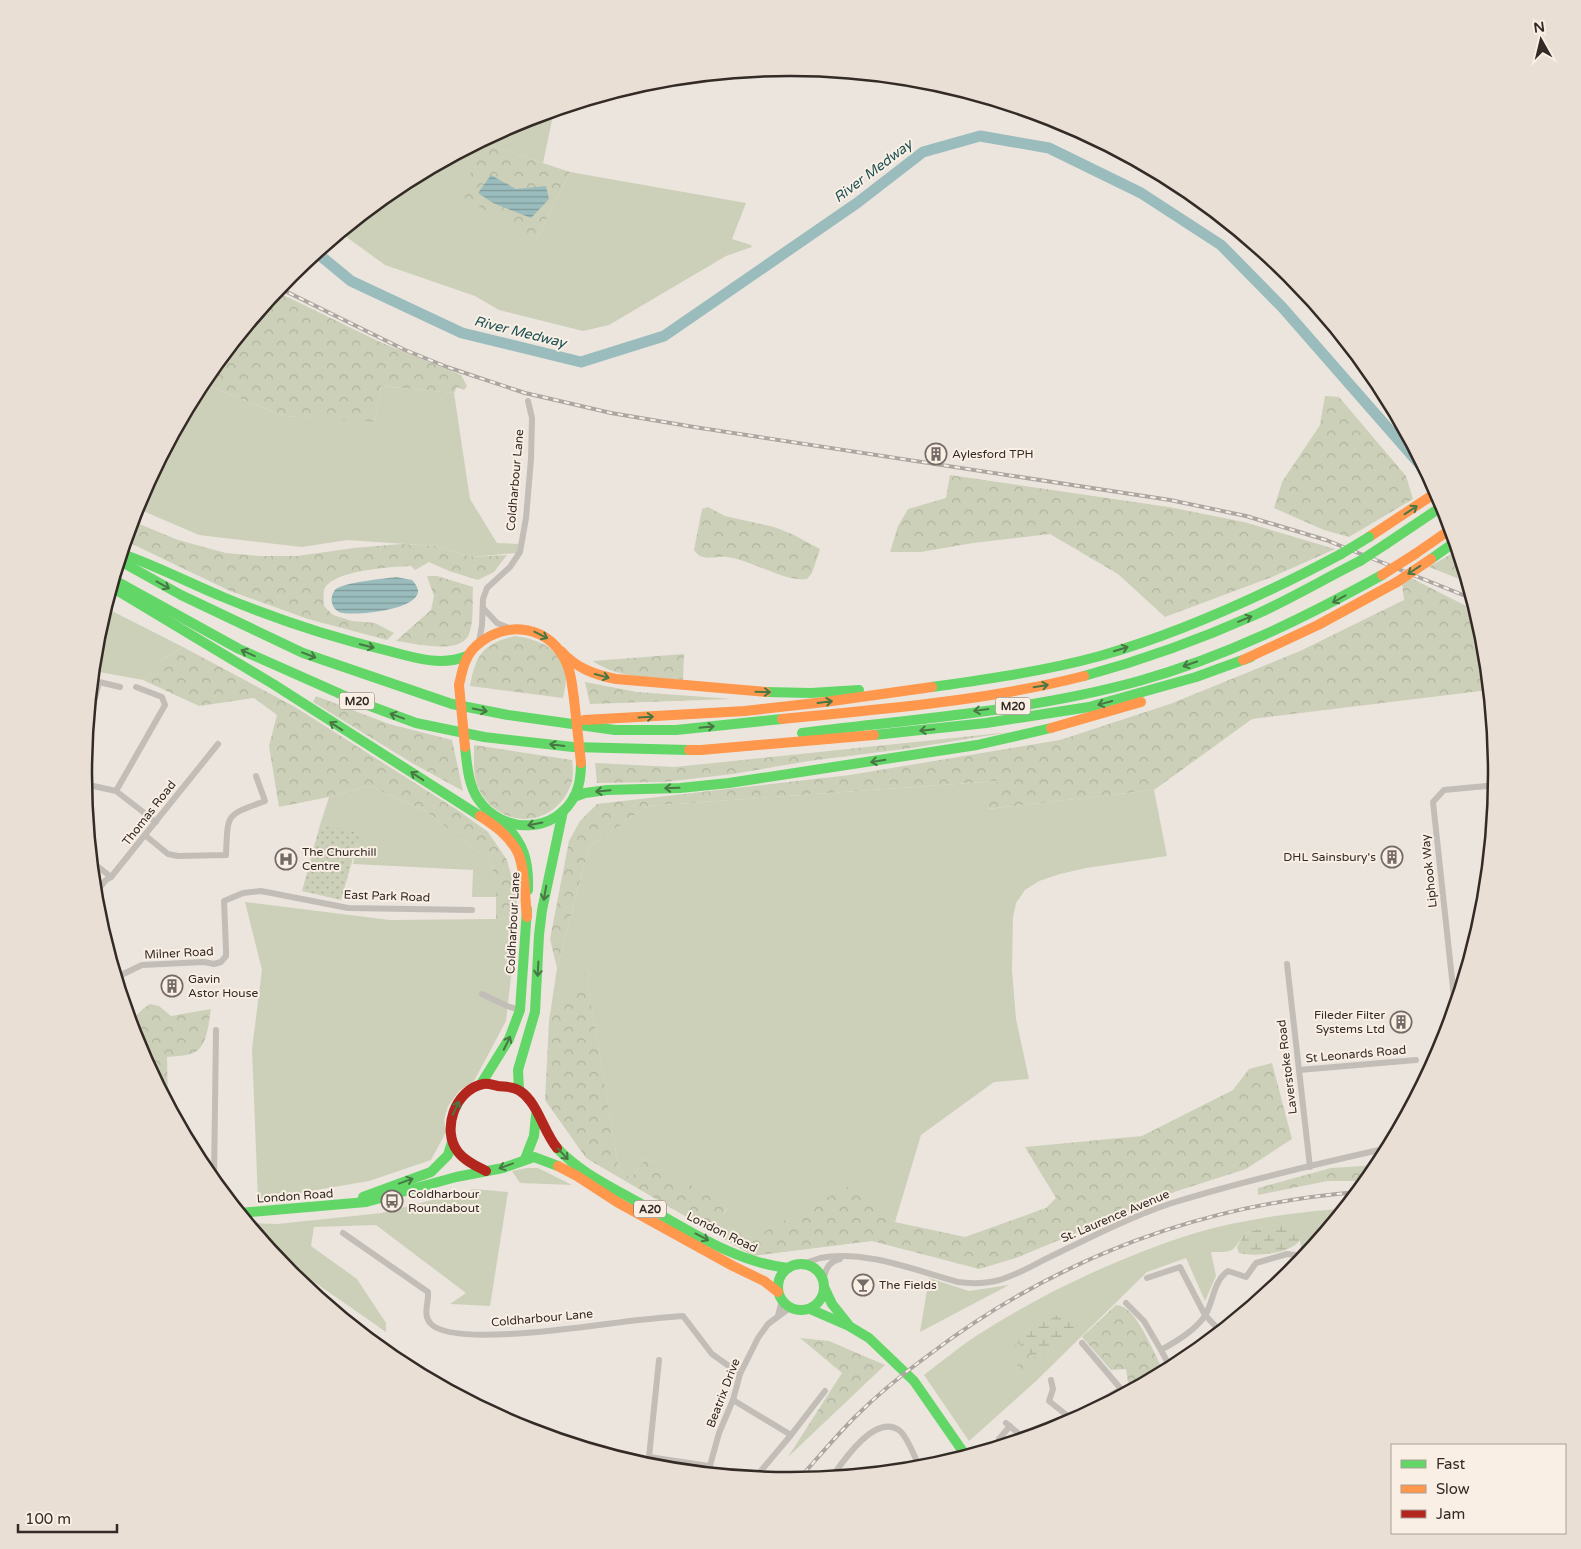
<svg xmlns="http://www.w3.org/2000/svg" width="1581" height="1549" font-family="'Varela Round',sans-serif">
<style>
.grass{fill:#ccd0b8}
.forest{fill:url(#forest-crowns);fill-rule:evenodd}
.wetland{fill:url(#wetland-marsh)}
.garden{fill:url(#garden-dots)}
.water{fill:url(#water-rules)}
.lines{fill:none;stroke-linecap:round;stroke-linejoin:round}
.river{stroke:#9abcbc;stroke-width:11}
.street{stroke:#c3bdb7;stroke-width:6}
.fast{stroke:#63d668;stroke-width:10}
.slow{stroke:#ff974d;stroke-width:10}
.jam{stroke:#b3261e;stroke-width:10}
.rail-casing{stroke:#aba6a2;stroke-width:4}
.rail{stroke:#f9efe4;stroke-width:2;stroke-dasharray:5.5;stroke-linecap:butt}
.fast-bridge{stroke:#63d668;stroke-width:10}
.slow-bridge{stroke:#ff974d;stroke-width:10}
.oneway{stroke:#497744}
.labels{text-anchor:middle;dominant-baseline:central;stroke-width:4;stroke-linejoin:round;paint-order:stroke}
.shield{fill:#f9efe4;stroke:#6f655f;stroke-width:1}
.shield-label{font-size:11px;font-weight:bold;fill:#342a26}
.poi-label{font-size:12px;fill:#342a26;stroke:#f9efe4;text-anchor:start}
.street-label{font-size:12px;fill:#342a26;stroke:#f9efe4}
.water-label{font-size:14px;font-style:italic;fill:#1c5155;stroke:#f9efe4}
.rim{fill:none;stroke:#342a26;stroke-width:2.5}
</style>
<defs>
<pattern id="forest-crowns" width="20" height="18" patternUnits="userSpaceOnUse" patternTransform="scale(1.25)"><rect width="20" height="18" fill="#ccd0b8"/><path d="M2 6a3 3 0 1 1 6 0M12 15a3 3 0 1 1 6 0" fill="none" stroke="#b0b39e"/></pattern>
<pattern id="wetland-marsh" width="20" height="14" patternUnits="userSpaceOnUse" patternTransform="scale(1.25)"><rect width="20" height="14" fill="#ccd0b8"/><path d="M1 5h8M5 5V1M11 12h8M15 12V8" fill="none" stroke="#b0b39e"/></pattern>
<pattern id="garden-dots" width="8" height="8" patternUnits="userSpaceOnUse" patternTransform="scale(1.25)"><rect width="8" height="8" fill="#ccd0b8"/><path d="M2 2h.1M6 6h.1" fill="none" stroke="#b0b39e" stroke-width="1.8" stroke-linecap="round"/></pattern>
<pattern id="water-rules" width="6" height="5" patternUnits="userSpaceOnUse" patternTransform="scale(1.25)"><rect width="6" height="5" fill="#9abcbc"/><path d="M0 2.5h6" fill="none" stroke="#7e9999"/></pattern>
</defs>
<rect width="100%" height="100%" fill="#ebe5de"/>
<g class="grass">
<path d="M554,111L543,163L485,144L536,241L570,172L746,203L732,239L751,245L752,247L726,256L609,325L583,331L499,310L475,296L385,265L341,233L398,186L520,121Z"/>
<path d="M202,383L284,416L375,421L381,386L454,393L470,499L497,543L519,544L517,553L472,557L435,546L347,540L302,547L199,535L136,508Z"/>
<path d="M106,608L183,647L163,659L143,680L94,671L97,636Z"/>
<path d="M999,781L988,809L1154,790L1167,856L1086,868L1060,874L1039,881L1025,890L1016,903L1013,917L1012,970L1016,1019L1029,1079L994,1082L921,1135L895,1222L851,1186L751,1238L719,1223L727,1208L646,1158L631,1178L619,1170L586,974L549,1021L557,968L589,847L647,806Z"/>
<path d="M369,786L424,810L490,861L496,883V897H472L473,870L353,864L359,834L320,825L329,797Z"/>
<path d="M245,902L390,920L496,919L518,915L506,1021L474,1081L459,1091L448,1106L444,1120L446,1132L431,1160L369,1181L258,1200L252,1049L262,970Z"/>
<path d="M527,1168H538L572,1185L520,1183L512,1171Z"/>
<path d="M474,1189L508,1192L490,1306L450,1304L466,1293L376,1225L314,1227L311,1246L357,1279L386,1323V1332L274,1254L249,1223L277,1224L382,1213Z"/>
<path d="M1327,1210L1329,1228L1310,1250L1301,1249L1300,1240L1263,1227L1244,1234C1232,1253 1234,1252 1211,1252L1216,1276L1205,1301L1186,1258L1147,1272L1035,1382L969,1441L924,1375C941,1362 958,1348 976,1336C1043,1293 1117,1258 1192,1234C1236,1221 1282,1214 1327,1210Z"/>
<path d="M929,1278L969,1291L1009,1285L920,1332Z"/>
</g>
<g class="forest">
<path d="M485,144L570,172L536,241L460,195ZM491,175L516,189L478,193Z"/>
<path d="M277,292L380,342L461,375L467,386L464,390L457,387L454,393L381,386L375,422L284,416L202,383Z"/>
<path d="M1325,396L1339,397L1406,476L1413,499L1349,537L1324,530L1274,508L1282,482L1320,425Z"/>
<path d="M950,475L1169,507L1244,522L1335,549L1272,577L1165,617L1118,574L1050,534L973,543L921,552H890L898,526L908,509L946,498Z"/>
<path d="M708,507L725,516L774,527L792,534L820,549L812,573L807,579C783,582 752,560 727,557C715,555 702,563 694,550L702,509Z"/>
<path d="M132,521L178,540L226,553L260,556H297L354,548L401,544L435,546L472,557L507,555L494,572L478,580L449,571L429,562L415,570L411,566C392,567 331,570 324,590C323,594 324,601 324,606L333,615L352,621L375,623L394,633L387,640L308,619L230,591L126,541Z"/>
<path d="M1458,550L1467,582L1429,567Z"/>
<path d="M427,576H437L473,587C472,601 474,617 470,631C464,657 415,643 396,641L431,610L434,596Z"/>
<path d="M1411,578L1476,611L1484,637L1489,690L1252,719L1154,790L987,809L998,781L647,806L589,847L557,968L550,939L569,841L580,821L597,804L850,775L1060,740L1170,704L1300,651L1404,600L1402,584Z"/>
<path d="M515,636C539,639 565,650 566,678C566,684 564,692 563,698L470,686C476,654 483,644 515,636Z"/>
<path d="M183,647L295,707L459,811L488,832L507,860L516,893L518,915L496,919V883L490,861L424,810L369,786L329,797L279,807L269,746L277,715L254,698L199,706L143,680L163,659Z"/>
<path d="M684,654L683,680C653,677 618,679 593,661Z"/>
<path d="M585,682L637,692L732,699L590,704Z"/>
<path d="M316,696L389,724L452,740L463,791L412,763L313,702Z"/>
<path d="M1010,732L912,748L809,761L733,774L665,782L597,783L595,763L675,767Z"/>
<path d="M474,745L572,760C573,768 574,779 570,787C552,830 497,829 478,787C473,776 474,758 474,745Z"/>
<path d="M586,973L619,1170L631,1178L646,1158L727,1207L720,1223L751,1238L851,1185L895,1222L965,1237L1046,1208L1056,1198L1025,1147L1142,1136L1233,1090L1249,1069L1272,1063L1292,1139L1246,1169L1177,1191L1016,1258L979,1269L872,1241L753,1256L586,1158L545,1100L549,1021Z"/>
<path d="M150,1004L159,1006L171,1016L211,1009C208,1024 208,1049 191,1054C183,1056 174,1056 167,1057L168,1103C159,1086 133,1046 132,1028C132,1017 142,1009 150,1004Z"/>
<path d="M1379,1165L1367,1181H1328L1258,1195V1188L1331,1168Z"/>
<path d="M1345,1208L1329,1228L1327,1210Z"/>
<path d="M1116,1305C1137,1305 1154,1356 1164,1371V1373L1134,1388L1128,1382L1126,1369L1111,1370L1082,1337Z"/>
<path d="M800,1338L829,1341L885,1365L788,1457L842,1373Z"/>
<path d="M1018,1343L1040,1361L1027,1374L1010,1358L1013,1347Z"/>
</g>
<g class="wetland">
<path d="M1291,1223L1298,1228L1300,1240C1291,1254 1255,1257 1239,1253L1237,1247L1244,1234L1263,1227Z"/>
<path d="M1063,1313L1072,1315L1077,1320V1326L1072,1333L1040,1361L1018,1343L1020,1335L1036,1324Z"/>
</g>
<path class="garden" d="M320,825L360,833L341,900L302,891Z"/>
<g class="water">
<path d="M491,175L516,189L546,186L549,199L531,218L493,203L478,193Z"/>
<path d="M396,577L412,580C414,582 417,586 418,590C421,610 352,617 339,612C335,610 333,607 332,603C331,599 332,592 336,589C346,582 382,579 396,577Z"/>
</g>
<g class="lines">
<path class="river" d="M317,253L351,281L462,333L581,362L664,336L857,203L923,152L980,136L1049,148L1141,193L1221,245L1282,307L1422,467L1447,515"/>
<g class="street">
<path d="M483,608L497,623L509,628"/>
<path d="M479,642L482,625L483,599L487,588L510,567L520,552L526,518L531,459L532,418L528,401"/>
<path d="M89,722L99,682L120,687"/>
<path d="M84,784L116,791L156,822"/>
<path d="M116,791L165,705L162,697L136,687"/>
<path d="M146,836L168,854L178,856L226,855C228,812 225,816 265,801L256,776"/>
<path d="M92,862L111,877"/>
<path d="M95,893L106,880L111,877L218,744"/>
<path d="M1287,964L1310,1167"/>
<path d="M117,977L142,965L204,962L214,964L221,962L226,956V950L224,901L243,893L261,891L348,908L472,910"/>
<path d="M482,994L507,1006L520,1010"/>
<path d="M1455,1007L1433,802L1444,790L1497,785"/>
<path d="M1299,1070L1416,1060"/>
<path d="M214,1182L216,1030"/>
<path d="M343,1233L428,1292C429,1303 422,1315 431,1324C455,1348 595,1325 630,1321C648,1319 666,1317 683,1316L712,1354L740,1374"/>
<path d="M802,1264C808,1262 814,1260 820,1258C864,1249 917,1271 958,1282C1002,1288 1021,1270 1058,1253C1095,1235 1133,1216 1172,1203C1243,1181 1316,1164 1388,1148"/>
<path d="M1147,1278L1180,1267L1205,1315L1221,1332"/>
<path d="M823,1280C826,1269 828,1262 840,1259"/>
<path d="M1126,1303L1144,1321L1161,1350"/>
<path d="M778,1316L782,1300"/>
<path d="M1082,1343L1121,1389"/>
<path d="M1171,1369L1161,1350C1177,1341 1194,1331 1205,1316C1214,1301 1213,1281 1228,1271L1246,1277L1256,1263L1287,1254L1305,1256"/>
<path d="M1051,1380L1053,1389L1049,1401L1074,1421"/>
<path d="M733,1400L791,1435"/>
<path d="M1085,1415L1096,1404L1121,1389L1124,1394"/>
<path d="M1006,1423L1025,1439"/>
<path d="M999,1439L1010,1426"/>
<path d="M649,1457L709,1466"/>
<path d="M646,1466L649,1457L659,1360"/>
<path d="M708,1473L719,1433L733,1400L740,1374L758,1338L768,1324L791,1307"/>
<path d="M832,1477C843,1461 876,1412 900,1431C907,1437 916,1459 920,1469"/>
<path d="M755,1478L791,1435L825,1391"/>
</g>
<g class="fast">
<path d="M1386,544L1444,505"/>
<path d="M122,554C157,566 189,583 223,597C276,619 330,637 385,650C412,657 440,667 467,656"/>
<path d="M1431,559L1455,542"/>
<path d="M120,561L181,595L303,653L452,704L508,715L615,730H676L782,719"/>
<path d="M114,580L239,649L354,700L416,723L484,737L573,747L689,750"/>
<path d="M118,591L273,684L480,816"/>
<path d="M1084,676C1143,660 1201,639 1257,614C1292,598 1326,578 1360,561"/>
<path d="M932,687C988,679 1045,671 1100,656C1184,632 1264,595 1341,554"/>
<path d="M766,692L811,693L859,690"/>
<path d="M802,733C914,719 1030,711 1139,681C1225,657 1304,618 1382,575"/>
<path d="M874,735L986,723L1089,707L1196,677L1251,657"/>
<path d="M465,747C467,764 468,784 478,799C502,835 557,835 576,793C580,784 581,773 581,763"/>
<path d="M574,797L585,793L607,790L680,788L729,783L977,745L1051,728"/>
<path d="M503,822C524,844 529,860 528,890"/>
<path d="M481,1084L509,1039L520,1010L527,909"/>
<path d="M519,1090L518,1070L535,1012L539,935L542,910L563,811"/>
<path d="M557,1148C580,1173 613,1188 643,1205C689,1230 734,1262 788,1268"/>
<path d="M525,1159L534,1136L536,1115"/>
<path d="M363,1197L431,1172L448,1155L452,1142"/>
<path d="M240,1213L366,1202L456,1177L503,1168L534,1157L558,1166"/>
<circle cx="801" cy="1287" r="23"/>
<path d="M824,1287L832,1304L848,1324"/>
<path d="M810,1309L849,1326L869,1338L914,1381L966,1456"/>
</g>
<g class="slow">
<path d="M1369,537L1437,492"/>
<path d="M1415,554L1451,529"/>
<path d="M561,651C576,668 595,675 616,679L766,692"/>
<path d="M1243,660L1318,625L1397,582"/>
<path d="M459,685C462,672 464,659 473,649C499,621 545,622 564,658C571,670 572,685 574,699"/>
<path d="M782,719C882,709 986,701 1084,676"/>
<path d="M584,720L745,711L825,702L932,687"/>
<path d="M1051,728L1141,702"/>
<path d="M689,750H701L874,735"/>
<path d="M480,816C494,825 508,835 517,851C525,865 525,900 527,917"/>
<path d="M558,1166L577,1176L617,1202L733,1266L764,1281L778,1292"/>
</g>
<path class="jam" d="M486,1171C476,1166 465,1161 458,1152C441,1130 455,1090 483,1084C488,1083 493,1085 498,1086C505,1087 513,1086 520,1091C538,1103 543,1131 557,1148"/>
<g class="rail-casing">
<g id="rail">
<path d="M279,288L405,350L447,367L525,393L611,413L694,427L1170,500L1246,516L1326,540L1473,599"/>
<path d="M797,1481C816,1460 835,1437 855,1417C878,1394 904,1373 930,1354C1057,1258 1200,1205 1358,1192"/>
</g>
</g>
<use href="#rail" class="rail"/>
<g class="fast-bridge">
<path d="M1341,554L1369,537"/>
<path d="M1360,561L1386,544"/>
</g>
<g class="slow-bridge">
<path d="M1382,575L1415,554"/>
<path d="M1397,582L1431,559"/>
<path d="M459,685L465,747"/>
<path d="M574,699L581,763"/>
</g>
</g>
<defs><path id="oneway-shaft" d="M-6 0H5M1.5-3L5.5 0L1.5 3" fill="none" stroke-width="1.6" stroke-linecap="round" stroke-linejoin="round" transform="scale(1.25)"/></defs>
<g class="oneway">
<use href="#oneway-shaft" transform="translate(1411 510) rotate(-33)"/>
<use href="#oneway-shaft" transform="translate(1414 570) rotate(146)"/>
<use href="#oneway-shaft" transform="translate(163 585) rotate(29)"/>
<use href="#oneway-shaft" transform="translate(1339 599) rotate(151)"/>
<use href="#oneway-shaft" transform="translate(1245 619) rotate(-22)"/>
<use href="#oneway-shaft" transform="translate(541 635) rotate(27)"/>
<use href="#oneway-shaft" transform="translate(367 646) rotate(14)"/>
<use href="#oneway-shaft" transform="translate(1121 649) rotate(-17)"/>
<use href="#oneway-shaft" transform="translate(248 653) rotate(-156)"/>
<use href="#oneway-shaft" transform="translate(309 655) rotate(21)"/>
<use href="#oneway-shaft" transform="translate(1190 664) rotate(161)"/>
<use href="#oneway-shaft" transform="translate(602 676) rotate(15)"/>
<use href="#oneway-shaft" transform="translate(1041 686) rotate(-10)"/>
<use href="#oneway-shaft" transform="translate(763 692) rotate(1)"/>
<use href="#oneway-shaft" transform="translate(825 702) rotate(-7)"/>
<use href="#oneway-shaft" transform="translate(1105 703) rotate(165)"/>
<use href="#oneway-shaft" transform="translate(480 710) rotate(12)"/>
<use href="#oneway-shaft" transform="translate(981 710) rotate(172)"/>
<use href="#oneway-shaft" transform="translate(397 716) rotate(-160)"/>
<use href="#oneway-shaft" transform="translate(646 717) rotate(-3)"/>
<use href="#oneway-shaft" transform="translate(336 726) rotate(-147)"/>
<use href="#oneway-shaft" transform="translate(707 727) rotate(-6)"/>
<use href="#oneway-shaft" transform="translate(927 730) rotate(174)"/>
<use href="#oneway-shaft" transform="translate(557 745) rotate(-173)"/>
<use href="#oneway-shaft" transform="translate(878 761) rotate(171)"/>
<use href="#oneway-shaft" transform="translate(417 776) rotate(-147)"/>
<use href="#oneway-shaft" transform="translate(672 788) rotate(178)"/>
<use href="#oneway-shaft" transform="translate(603 791) rotate(175)"/>
<use href="#oneway-shaft" transform="translate(535 824) rotate(169)"/>
<use href="#oneway-shaft" transform="translate(545 893) rotate(100)"/>
<use href="#oneway-shaft" transform="translate(538 969) rotate(93)"/>
<use href="#oneway-shaft" transform="translate(507 1043) rotate(-64)"/>
<use href="#oneway-shaft" transform="translate(456 1108) rotate(-64)"/>
<use href="#oneway-shaft" transform="translate(563 1154) rotate(47)"/>
<use href="#oneway-shaft" transform="translate(506 1166) rotate(160)"/>
<use href="#oneway-shaft" transform="translate(406 1181) rotate(-20)"/>
<use href="#oneway-shaft" transform="translate(702 1237) rotate(28)"/>
</g>
<defs>
<g id="building-ring" transform="scale(1.125)"><circle r="9.5" fill="#f9efe4" stroke="#746b66" stroke-width="1.5"/><path d="M-4-6H4V6H1V3H-1V6H-4ZM-2.5-4.3h1.7v1.8h-1.7ZM.8-4.3h1.7v1.8H.8ZM-2.5-1h1.7V.8h-1.7ZM.8-1h1.7V.8H.8Z" fill="#746b66"/></g>
<g id="hospital-ring" transform="scale(1.125)"><circle r="9.5" fill="#f9efe4" stroke="#746b66" stroke-width="1.5"/><path d="M-5-5h3v3.5h4V-5h3V5h-3V1.5h-4V5h-3Z" fill="#746b66"/></g>
<g id="bus-ring" transform="scale(1.125)"><circle r="9.5" fill="#f9efe4" stroke="#746b66" stroke-width="1.5"/><path d="M-5-6H5V4H4V6H2V4H-2V6H-4V4H-5ZM-3.5-4V0h7V-4ZM-3.5 1.2v1.5H-2V1.2ZM2 1.2v1.5H3.5V1.2Z" fill="#746b66"/></g>
<g id="bar-ring" transform="scale(1.125)"><circle r="9.5" fill="#f9efe4" stroke="#746b66" stroke-width="1.5"/><path d="M-6-5H6L.8 .8V4.5H3.5V6h-7V4.5H-.8V.8Z" fill="#746b66"/></g>
</defs>
<g fill-rule="evenodd">
<use href="#building-ring" x="936" y="454"/>
<use href="#building-ring" x="1392" y="857"/>
<use href="#hospital-ring" x="286" y="859"/>
<use href="#building-ring" x="172" y="986"/>
<use href="#building-ring" x="1401" y="1022"/>
<use href="#bus-ring" x="392" y="1201"/>
<use href="#bar-ring" x="863" y="1285"/>
</g>
<g class="labels">
<g class="shield">
<rect x="339.5" y="692.5" width="35" height="17" rx="4"/>
<rect x="995.5" y="697.5" width="35" height="17" rx="4"/>
<rect x="634" y="1200.5" width="32" height="17" rx="4"/>
</g>
<g class="shield-label">
<text x="357" y="701">M20</text>
<text x="1013" y="706">M20</text>
<text x="650" y="1209">A20</text>
</g>
<g class="poi-label">
<text x="952" y="454">Aylesford TPH</text>
<text x="302" y="852">The Churchill<tspan x="302" dy="14">Centre</tspan></text>
<text x="1376" y="857" text-anchor="end">DHL Sainsbury's</text>
<text x="188" y="979">Gavin<tspan x="188" dy="14">Astor House</tspan></text>
<text x="1385" y="1015" text-anchor="end">Fileder Filter<tspan x="1385" dy="14">Systems Ltd</tspan></text>
<text x="408" y="1194">Coldharbour<tspan x="408" dy="14">Roundabout</tspan></text>
<text x="879" y="1285">The Fields</text>
</g>
<g class="street-label">
<text transform="translate(515 480) rotate(-85)">Coldharbour Lane</text>
<text transform="translate(149 813) rotate(-52)">Thomas Road</text>
<text transform="translate(1429 871) rotate(-96)">Liphook Way</text>
<text transform="translate(387 896) rotate(2)">East Park Road</text>
<text transform="translate(513 923) rotate(-87)">Coldharbour Lane</text>
<text transform="translate(179 953) rotate(-3)">Milner Road</text>
<text transform="translate(1356 1054) rotate(-5)">St Leonards Road</text>
<text transform="translate(1287 1067) rotate(-97)">Laverstoke Road</text>
<text transform="translate(295 1196) rotate(-4)">London Road</text>
<text transform="translate(1115 1216) rotate(-23)">St. Laurence Avenue</text>
<text transform="translate(722 1232) rotate(26)">London Road</text>
<text transform="translate(542 1318) rotate(-5)">Coldharbour Lane</text>
<text transform="translate(723 1393) rotate(-69)">Beatrix Drive</text>
</g>
<g class="water-label">
<text transform="translate(873 171) rotate(-37)">River Medway</text>
<text transform="translate(520 332) rotate(14)">River Medway</text>
</g>
</g>
<path d="M0 0H1581V1549H0ZM92 774a698 698 0 1 1 1396 0a698 698 0 1 1-1396 0Z" fill="#e9dfd5" fill-rule="evenodd"/>
<path class="rim" d="M92 774a698 698 0 1 1 1396 0a698 698 0 1 1-1396 0Z"/>
<rect x="1391" y="1444" width="175" height="90" fill="#f9efe4" stroke="#aaa098"/>
<rect x="1401" y="1460" width="25" height="8" fill="#63d668" stroke="#aaa098"/>
<text x="1436" y="1469" font-size="15" fill="#342a26">Fast</text>
<rect x="1401" y="1485" width="25" height="8" fill="#ff974d" stroke="#aaa098"/>
<text x="1436" y="1494" font-size="15" fill="#342a26">Slow</text>
<rect x="1401" y="1510" width="25" height="8" fill="#b3261e" stroke="#aaa098"/>
<text x="1436" y="1519" font-size="15" fill="#342a26">Jam</text>
<g transform="translate(1541 40) rotate(352)" stroke="#f9efe4" stroke-width="4" paint-order="stroke">
<path d="M0-4L9 19L0 12L-9 19Z" fill="#342a26"/>
<text y="-8" font-size="14" font-weight="bold" text-anchor="middle" fill="#342a26">N</text>
</g>
<path d="M18 1524v8h99v-8" fill="none" stroke="#342a26" stroke-width="2.5"/>
<text x="25" y="1524" font-size="15" fill="#342a26" stroke="#f9efe4" stroke-width="4" paint-order="stroke">100 m</text>
</svg>
